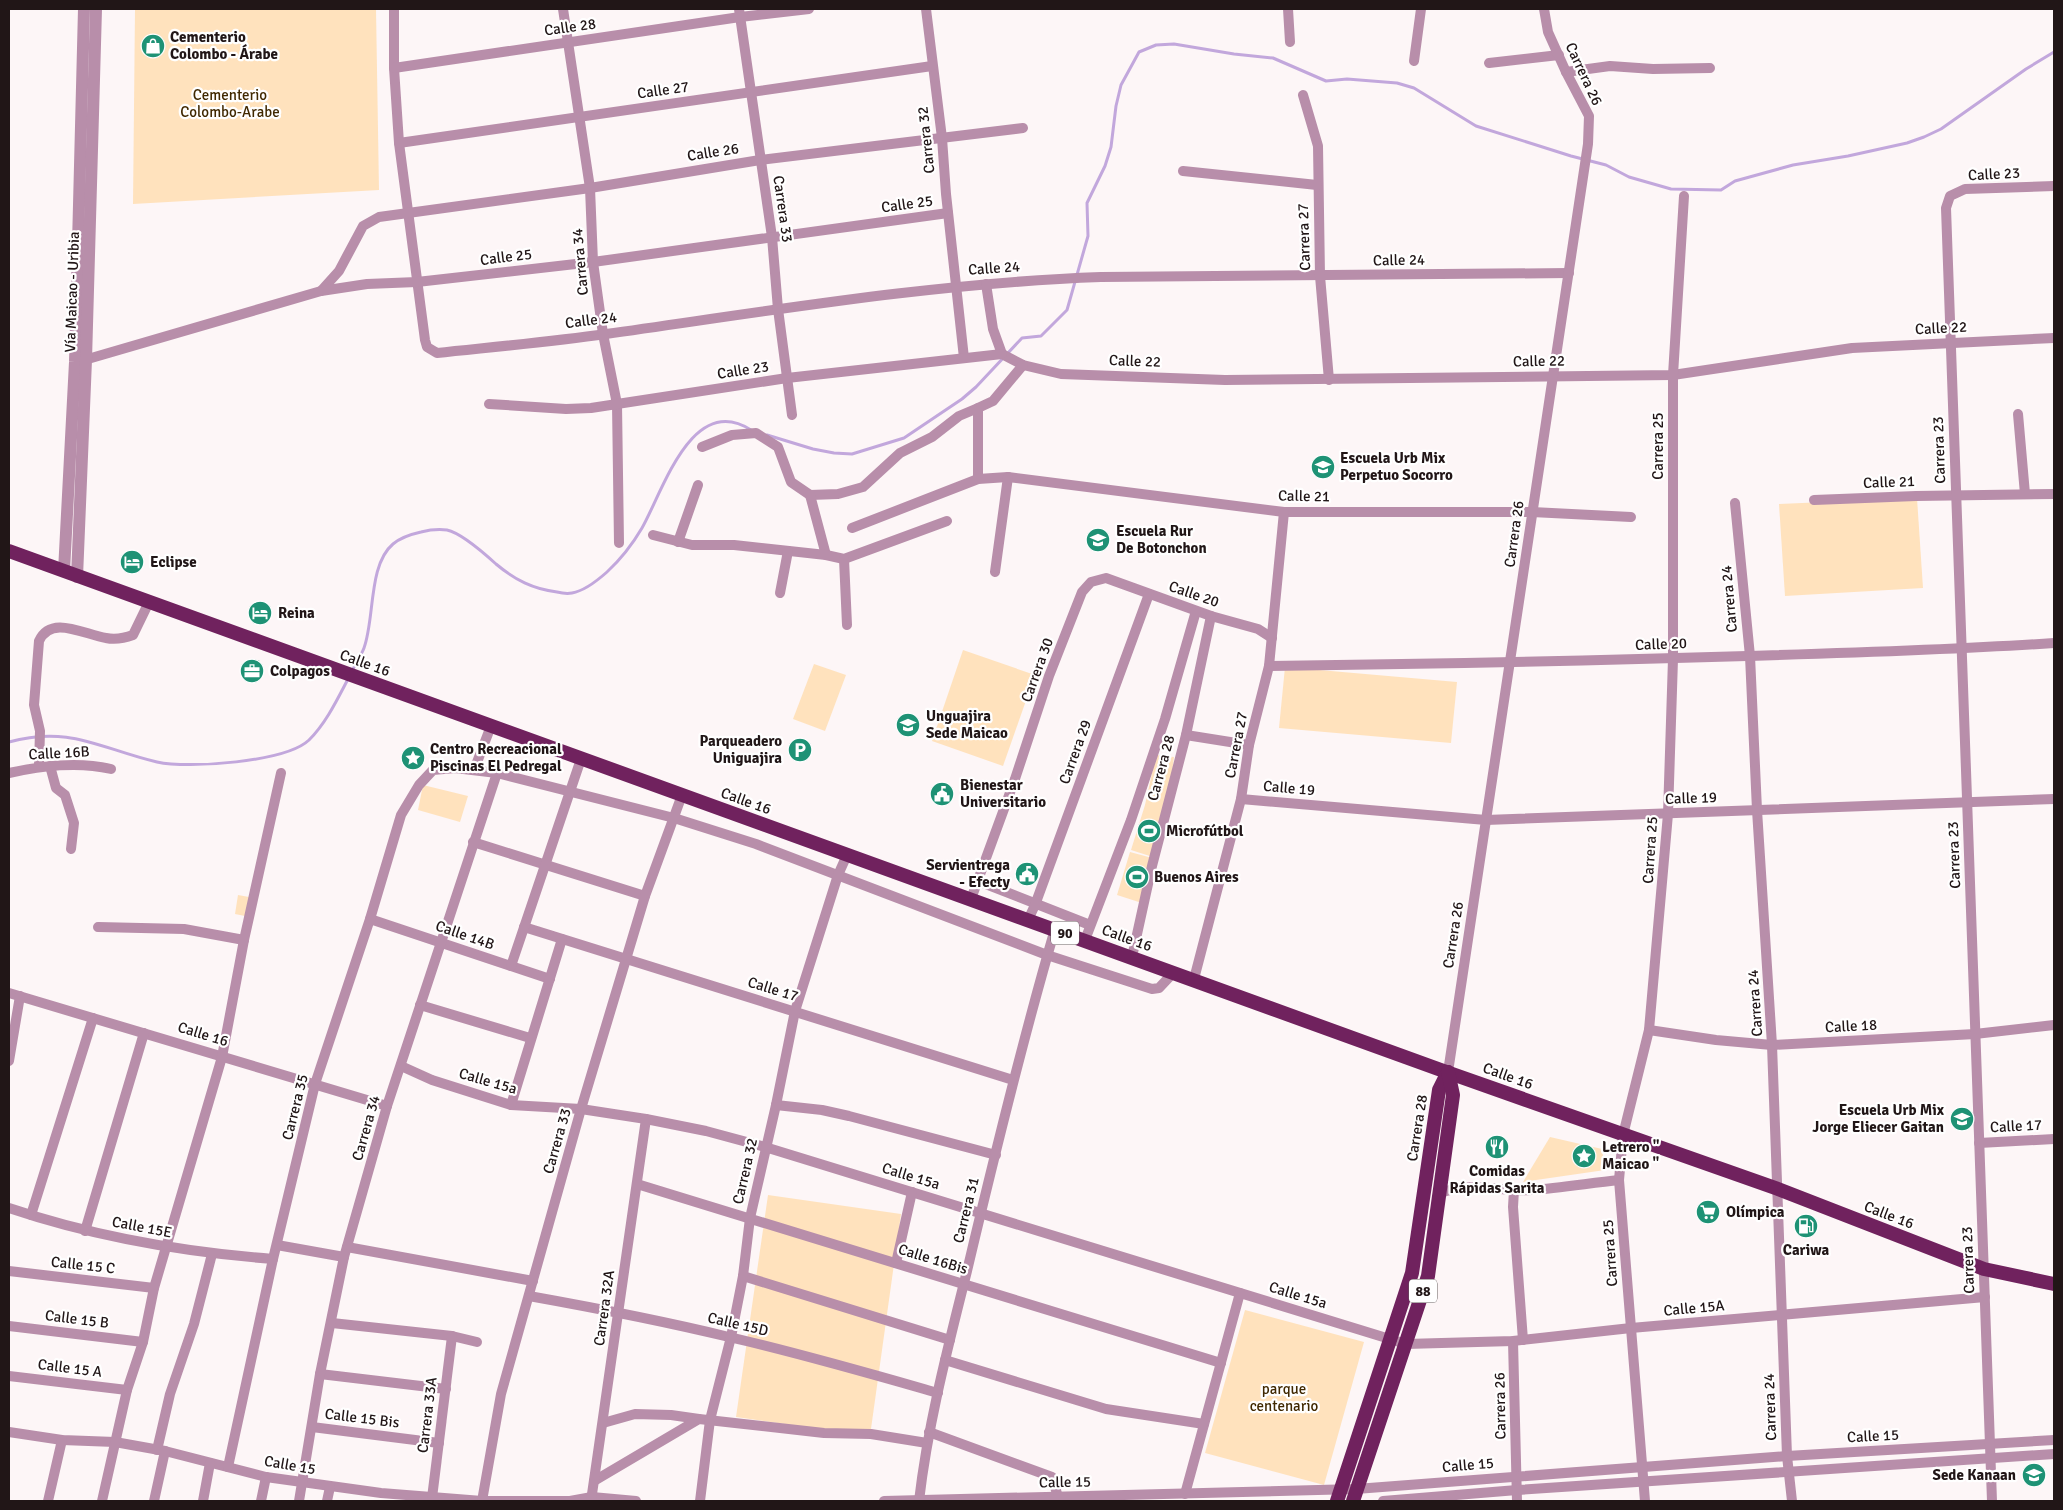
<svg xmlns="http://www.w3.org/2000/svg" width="2063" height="1510" font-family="Signika,sans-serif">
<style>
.green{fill:#ffe2bd}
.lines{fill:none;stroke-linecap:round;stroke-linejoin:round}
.stream{stroke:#c2a7dc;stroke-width:3}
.minor{stroke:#b88eaa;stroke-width:10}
.tertiary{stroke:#b88eaa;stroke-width:12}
.trunk{stroke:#70225e;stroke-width:14}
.labels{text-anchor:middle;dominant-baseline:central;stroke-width:4.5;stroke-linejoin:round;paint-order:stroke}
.shield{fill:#fff;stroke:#645c5d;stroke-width:1}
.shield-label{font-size:14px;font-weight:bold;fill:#211617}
.street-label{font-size:15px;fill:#211617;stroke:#fff}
.poi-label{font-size:15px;font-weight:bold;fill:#211617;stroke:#fff;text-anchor:start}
.park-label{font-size:15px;fill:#402800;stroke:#fff}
</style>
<rect width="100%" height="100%" fill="#fdf6f7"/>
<g class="green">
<path d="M135,9H376L379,190L133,204Z"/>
<path d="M1917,498L1923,588L1785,596L1779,504Z"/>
<path d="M963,650L1035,675L1003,766L932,741Z"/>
<path d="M814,664L846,675L825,731L793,719Z"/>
<path d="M1285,667L1457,682L1451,743L1279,728Z"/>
<path d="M1156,755L1174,757L1167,811L1156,858L1131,850L1145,805Z"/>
<path d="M423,785L468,796L460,822L418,810Z"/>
<path d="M1130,852L1156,859L1145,904L1117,895Z"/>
<path d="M238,895L249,897L245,916L235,914Z"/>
<path d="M1550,1137L1602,1149L1605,1170L1523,1182Z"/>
<path d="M768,1195L901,1214L870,1436L736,1417Z"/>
<path d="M1245,1310L1364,1342L1324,1485L1205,1453Z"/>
</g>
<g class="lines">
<g class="stream">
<path d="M767,435L813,449L834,453L852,454L904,438L962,399L976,387L1022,338L1041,336L1067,310L1088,236L1087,203L1105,166L1111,147L1116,106L1121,85L1139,52L1156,45L1174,44L1234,54L1273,58L1326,81L1347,79L1397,83L1414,88L1476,126L1571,156L1606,165L1629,177L1671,189L1721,190L1735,181L1793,165L1848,156L1907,143L1924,137L1941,129L2026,69L2054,52"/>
<path d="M352,671C356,663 361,656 364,648C375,618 368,565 393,544C400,538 412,534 421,532C429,530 438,529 447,530C461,533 485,554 496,564C515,580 533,589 557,592C561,593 567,594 572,593C584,591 598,580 607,572C621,559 632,545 642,528C663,491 692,392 751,430"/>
<path d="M9,742C70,725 101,749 157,762C188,769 286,762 309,740C326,723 337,700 348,679"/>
</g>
<g class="minor">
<path d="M394,9V68L399,143L425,340L427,347L437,353C493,347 549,342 606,334C770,311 934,283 1101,277L1569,273"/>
<path d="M563,9L590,188L593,262L603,334L617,404L619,543"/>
<path d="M739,9L772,237L778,309L792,415"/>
<path d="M926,9L942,138L946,194L964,358"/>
<path d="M1288,9L1290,42"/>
<path d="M1414,61L1421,9"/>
<path d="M1489,63L1559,55"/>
<path d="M394,68L740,17L809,9"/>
<path d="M1566,72L1610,66L1653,69L1710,68"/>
<path d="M1303,95L1318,146L1320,276L1329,380"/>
<path d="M399,143L932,66"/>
<path d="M1183,171L1317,185"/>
<path d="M986,284L993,329L1002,354"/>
<path d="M321,291L339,271L363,226L379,217L590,188L760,160L1023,128"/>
<path d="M1002,354L1023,365L1061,374L1225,380L1673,375L1852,348L2054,338"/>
<path d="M81,361L321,291L367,284L417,282L593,262L948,213"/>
<path d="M489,404L566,409L591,408L787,378L1002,354"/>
<path d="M2018,414L2025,494"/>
<path d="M702,447L732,435L756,433L778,447L791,482L810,495L838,494L863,487L900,453L932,437L959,416L978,408"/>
<path d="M978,479V408L993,401L1023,365"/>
<path d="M810,495L826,555"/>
<path d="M1814,500L1916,496L2054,494"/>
<path d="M1735,503L1750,656L1757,810L1772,1045L1787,1456L1792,1501"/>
<path d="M852,528L978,479L1008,477L1284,512H1532L1631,517"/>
<path d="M653,535L692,545H734L826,555L844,559L947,521"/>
<path d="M678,542L698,485"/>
<path d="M844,559L847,625"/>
<path d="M995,572L1008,477"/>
<path d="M780,593L788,551"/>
<path d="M1269,666C1428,664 1587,661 1747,656C1849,653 1952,650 2054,643"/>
<path d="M1186,735L1249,745"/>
<path d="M39,766L40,731L34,705L39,641C51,614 85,635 106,638C116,640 125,638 133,635L149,602"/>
<path d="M50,766L56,788L65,795L74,823L71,849"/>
<path d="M474,770L491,726"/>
<path d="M9,773C42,766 77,761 111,769"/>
<path d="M1241,799L1486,820L2054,799"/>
<path d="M473,842L645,896"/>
<path d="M978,881L1090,925"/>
<path d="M971,899L1015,779L1049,676L1082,592L1091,582L1106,578L1211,616L1258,629L1272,638"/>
<path d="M370,919L550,979"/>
<path d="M1028,920L1035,905L1149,594"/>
<path d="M98,927L184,929L244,940"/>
<path d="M524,927L1013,1080"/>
<path d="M1085,940L1131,820L1165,719L1196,611"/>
<path d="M1132,957L1152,866L1186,735L1211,616"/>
<path d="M511,966L581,759"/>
<path d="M1194,979L1241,799L1249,745L1269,666L1284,512"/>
<path d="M9,993L387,1106"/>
<path d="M420,1005L530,1038"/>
<path d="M1649,1030L1716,1040L1772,1045L1975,1034L2054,1025"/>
<path d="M9,1061L20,996"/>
<path d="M401,1066L432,1080L511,1105L581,1109L646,1119L706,1131L765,1147L1406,1344L1513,1341L1631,1328L1985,1297"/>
<path d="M1448,1072L1588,144L1589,116L1566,72L1548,32L1544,9"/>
<path d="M511,1105L562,939"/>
<path d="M776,1105L822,1110L849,1116L996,1155"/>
<path d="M1979,1143L2054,1139"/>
<path d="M637,1184L1221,1363"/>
<path d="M1514,1190L1513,1207L1523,1340"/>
<path d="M1439,1194C1467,1180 1500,1192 1531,1190C1560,1188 1590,1183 1619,1180"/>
<path d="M9,1208C95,1237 183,1252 273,1259"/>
<path d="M31,1215L93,1018"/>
<path d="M85,1231L144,1033"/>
<path d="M277,1245L344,1257"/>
<path d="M347,1247L533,1281"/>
<path d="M896,1263L912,1192"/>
<path d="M9,1271L154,1288"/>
<path d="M743,1276L950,1340"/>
<path d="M529,1296C596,1308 663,1321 729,1337C799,1353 868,1373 938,1393"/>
<path d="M332,1323L452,1336L477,1342"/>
<path d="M9,1326L143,1342"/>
<path d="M1513,1341L1517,1501"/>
<path d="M945,1360L1106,1409L1204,1424"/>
<path d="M320,1374L446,1389"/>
<path d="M9,1376L127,1390"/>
<path d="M603,1423L635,1414L671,1415L699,1419"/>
<path d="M312,1427L439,1443"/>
<path d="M9,1432L62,1440L115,1442L165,1451L266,1477L381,1493L482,1501H570L592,1497L636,1501"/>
<path d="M929,1432L1052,1477L1058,1497"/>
<path d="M157,1450L170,1394L194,1324L212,1254"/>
<path d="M228,1467L273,1259L315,1084L370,919L401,815L419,785L433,770L455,768L497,773L674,818L756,844L1047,955L1152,989L1159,988L1174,972"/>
<path d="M594,1481L699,1419L824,1433L871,1434L927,1443"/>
<path d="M1185,1494L1240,1293"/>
<path d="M432,1498L452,1336"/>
<path d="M48,1501L62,1440"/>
<path d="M102,1501L127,1390L143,1342L154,1288L222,1057L244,940L281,773"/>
<path d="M154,1501L165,1451"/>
<path d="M203,1501L210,1463"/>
<path d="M261,1501L266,1477"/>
<path d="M299,1501L320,1374L344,1257L387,1106L497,773"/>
<path d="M327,1501L330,1487"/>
<path d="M482,1501L501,1394L581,1109L645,896L682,795"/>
<path d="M591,1501L646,1119"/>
<path d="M700,1501L710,1420L731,1337L743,1276L750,1218L776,1105L795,1011L838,875L847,855"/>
<path d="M884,1501L1356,1489L1787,1456L2054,1440"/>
<path d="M919,1501C928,1423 948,1347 967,1271C994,1157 1022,1042 1055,929"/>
<path d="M1383,1501L1517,1490L2054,1454"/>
<path d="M1645,1501L1619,1180L1623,1135L1649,1030L1668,814L1673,659V375L1684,196"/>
<path d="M1992,1501L1946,208L1950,196L1965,189L2054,186"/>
</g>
<g class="tertiary">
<path d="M64,571L75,362L84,9"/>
<path d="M77,577L86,360L96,9"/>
</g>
<g class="trunk">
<path d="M9,551L1441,1070L1778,1189L1984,1269L2054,1284"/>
<path d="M1337,1501L1412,1273L1439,1090L1448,1072"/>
<path d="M1353,1501L1428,1276L1453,1095L1448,1072"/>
</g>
</g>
<defs>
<g id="shop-disc" transform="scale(1.25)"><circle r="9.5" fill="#1e9275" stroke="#fff"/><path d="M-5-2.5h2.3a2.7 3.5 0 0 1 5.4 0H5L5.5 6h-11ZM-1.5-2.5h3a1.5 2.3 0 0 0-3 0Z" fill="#fff"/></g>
<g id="school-disc" transform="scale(1.25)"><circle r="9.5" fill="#1e9275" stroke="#fff"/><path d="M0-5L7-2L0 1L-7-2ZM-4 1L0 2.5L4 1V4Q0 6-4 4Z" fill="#fff"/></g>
<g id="hotel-disc" transform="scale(1.25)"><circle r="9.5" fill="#1e9275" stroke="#fff"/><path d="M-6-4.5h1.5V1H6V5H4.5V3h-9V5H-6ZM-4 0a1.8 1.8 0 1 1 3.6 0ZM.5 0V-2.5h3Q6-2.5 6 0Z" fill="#fff"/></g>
<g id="office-disc" transform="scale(1.25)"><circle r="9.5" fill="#1e9275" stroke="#fff"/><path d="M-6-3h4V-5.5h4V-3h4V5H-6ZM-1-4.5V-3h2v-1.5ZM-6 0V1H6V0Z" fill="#fff"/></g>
<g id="university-disc" transform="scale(1.25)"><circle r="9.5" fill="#1e9275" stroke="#fff"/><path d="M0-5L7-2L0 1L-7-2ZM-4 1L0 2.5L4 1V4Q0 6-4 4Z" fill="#fff"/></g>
<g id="parking-disc" transform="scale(1.25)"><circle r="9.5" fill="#1e9275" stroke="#fff"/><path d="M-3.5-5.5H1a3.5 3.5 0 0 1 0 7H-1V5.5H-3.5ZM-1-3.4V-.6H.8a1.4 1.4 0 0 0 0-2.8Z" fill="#fff"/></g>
<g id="sight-disc" transform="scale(1.25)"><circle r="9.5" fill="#1e9275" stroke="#fff"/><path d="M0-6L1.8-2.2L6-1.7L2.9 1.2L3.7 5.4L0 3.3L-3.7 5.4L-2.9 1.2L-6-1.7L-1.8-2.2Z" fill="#fff"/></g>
<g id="civic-disc" transform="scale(1.25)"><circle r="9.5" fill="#1e9275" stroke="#fff"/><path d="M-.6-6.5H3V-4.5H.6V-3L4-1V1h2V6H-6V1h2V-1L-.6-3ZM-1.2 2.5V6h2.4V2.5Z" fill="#fff"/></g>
<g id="stadium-disc" transform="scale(1.25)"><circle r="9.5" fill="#1e9275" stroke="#fff"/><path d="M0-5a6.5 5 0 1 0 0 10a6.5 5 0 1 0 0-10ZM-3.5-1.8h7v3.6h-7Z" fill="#fff"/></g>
<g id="restaurant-disc" transform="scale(1.25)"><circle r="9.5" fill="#1e9275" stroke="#fff"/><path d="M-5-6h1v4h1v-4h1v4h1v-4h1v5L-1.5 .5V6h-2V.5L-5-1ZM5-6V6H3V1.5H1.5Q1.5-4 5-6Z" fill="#fff"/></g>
<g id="supermarket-disc" transform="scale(1.25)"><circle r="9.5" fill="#1e9275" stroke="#fff"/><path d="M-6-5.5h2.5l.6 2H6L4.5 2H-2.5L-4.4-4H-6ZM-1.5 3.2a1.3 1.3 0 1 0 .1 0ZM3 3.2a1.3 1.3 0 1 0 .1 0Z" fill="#fff"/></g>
<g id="fuel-disc" transform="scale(1.25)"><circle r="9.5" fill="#1e9275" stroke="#fff"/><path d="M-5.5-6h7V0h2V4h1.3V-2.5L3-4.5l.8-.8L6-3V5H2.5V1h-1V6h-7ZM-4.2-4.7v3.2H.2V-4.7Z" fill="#fff"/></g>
</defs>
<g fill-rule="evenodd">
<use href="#shop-disc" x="153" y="46"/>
<use href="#school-disc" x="1323" y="467"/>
<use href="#school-disc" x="1098" y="540"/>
<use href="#hotel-disc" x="132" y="562"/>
<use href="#hotel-disc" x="260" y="613"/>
<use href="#office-disc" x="252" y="671"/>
<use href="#university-disc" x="908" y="725"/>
<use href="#parking-disc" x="800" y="750"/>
<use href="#sight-disc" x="413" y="758"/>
<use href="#civic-disc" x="942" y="794"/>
<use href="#stadium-disc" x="1149" y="831"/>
<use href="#civic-disc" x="1027" y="874"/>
<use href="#stadium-disc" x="1137" y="877"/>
<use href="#school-disc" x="1962" y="1119"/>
<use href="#restaurant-disc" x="1497" y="1147"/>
<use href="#sight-disc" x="1584" y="1156"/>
<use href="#supermarket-disc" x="1708" y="1212"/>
<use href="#fuel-disc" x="1806" y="1226"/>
<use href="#school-disc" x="2034" y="1475"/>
</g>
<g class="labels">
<g class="shield">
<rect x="1051" y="921.5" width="28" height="23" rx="4"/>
<rect x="1409" y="1279.5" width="28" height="23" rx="4"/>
</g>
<g class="shield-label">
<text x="1065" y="933">90</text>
<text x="1423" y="1291">88</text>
</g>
<g class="street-label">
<text transform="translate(570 27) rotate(-8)">Calle 28</text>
<text transform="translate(1584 74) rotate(65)">Carrera 26</text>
<text transform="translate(663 90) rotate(-8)">Calle 27</text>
<text transform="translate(926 140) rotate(-96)">Carrera 32</text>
<text transform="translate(713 152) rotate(-9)">Calle 26</text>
<text transform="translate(1994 174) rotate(-3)">Calle 23</text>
<text transform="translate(907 204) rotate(-8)">Calle 25</text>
<text transform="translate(783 209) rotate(82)">Carrera 33</text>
<text transform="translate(1304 237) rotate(-92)">Carrera 27</text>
<text transform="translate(506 257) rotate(-7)">Calle 25</text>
<text transform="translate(1399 260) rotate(-1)">Calle 24</text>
<text transform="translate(580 262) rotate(-95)">Carrera 34</text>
<text transform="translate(994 268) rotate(-4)">Calle 24</text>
<text transform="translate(72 292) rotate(-88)">Vía Maicao - Uribia</text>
<text transform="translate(591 320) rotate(-7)">Calle 24</text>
<text transform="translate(1941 328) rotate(-3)">Calle 22</text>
<text transform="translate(1135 361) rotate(2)">Calle 22</text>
<text transform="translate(1539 361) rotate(-1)">Calle 22</text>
<text transform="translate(743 370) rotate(-9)">Calle 23</text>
<text transform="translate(1658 446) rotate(-90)">Carrera 25</text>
<text transform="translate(1939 450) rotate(-92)">Carrera 23</text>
<text transform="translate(1889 482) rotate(-2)">Calle 21</text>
<text transform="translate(1304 496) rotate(1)">Calle 21</text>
<text transform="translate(1514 534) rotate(-82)">Carrera 26</text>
<text transform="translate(1194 594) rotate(19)">Calle 20</text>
<text transform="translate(1729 599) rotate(-95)">Carrera 24</text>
<text transform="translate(1661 644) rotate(-2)">Calle 20</text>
<text transform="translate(365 663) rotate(20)">Calle 16</text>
<text transform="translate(1037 670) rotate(-70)">Carrera 30</text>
<text transform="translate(1236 745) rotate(-79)">Carrera 27</text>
<text transform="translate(1075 752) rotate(-70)">Carrera 29</text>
<text transform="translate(59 753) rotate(-3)">Calle 16B</text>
<text transform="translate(1161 768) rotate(-75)">Carrera 28</text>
<text transform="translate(1289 788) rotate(5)">Calle 19</text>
<text transform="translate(1691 798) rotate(-2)">Calle 19</text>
<text transform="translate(746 801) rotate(20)">Calle 16</text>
<text transform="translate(1650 850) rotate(-86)">Carrera 25</text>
<text transform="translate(1954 855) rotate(-92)">Carrera 23</text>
<text transform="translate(465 935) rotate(19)">Calle 14B</text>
<text transform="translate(1453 935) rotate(-81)">Carrera 26</text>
<text transform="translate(1127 938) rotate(20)">Calle 16</text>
<text transform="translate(773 989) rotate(17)">Calle 17</text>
<text transform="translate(1755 1003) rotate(-94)">Carrera 24</text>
<text transform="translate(1851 1026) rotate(-3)">Calle 18</text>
<text transform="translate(203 1034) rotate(17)">Calle 16</text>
<text transform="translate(1508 1076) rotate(20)">Calle 16</text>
<text transform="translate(488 1081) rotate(16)">Calle 15a</text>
<text transform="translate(295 1107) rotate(-76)">Carrera 35</text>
<text transform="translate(2016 1126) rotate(-3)">Calle 17</text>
<text transform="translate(366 1128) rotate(-74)">Carrera 34</text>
<text transform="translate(1417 1128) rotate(-81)">Carrera 28</text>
<text transform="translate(557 1141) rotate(-74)">Carrera 33</text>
<text transform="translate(745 1171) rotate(-77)">Carrera 32</text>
<text transform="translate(911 1176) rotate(17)">Calle 15a</text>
<text transform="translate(966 1210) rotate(-76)">Carrera 31</text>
<text transform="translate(1889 1215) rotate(21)">Calle 16</text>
<text transform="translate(142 1227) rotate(11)">Calle 15E</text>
<text transform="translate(1610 1253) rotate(-94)">Carrera 25</text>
<text transform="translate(933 1259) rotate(17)">Calle 16Bis</text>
<text transform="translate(1968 1260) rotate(-92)">Carrera 23</text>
<text transform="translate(83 1265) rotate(6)">Calle 15 C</text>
<text transform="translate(1298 1295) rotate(17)">Calle 15a</text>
<text transform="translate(604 1308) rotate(-82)">Carrera 32A</text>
<text transform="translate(1694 1308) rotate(-5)">Calle 15A</text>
<text transform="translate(77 1319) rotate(7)">Calle 15 B</text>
<text transform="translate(738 1324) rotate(13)">Calle 15D</text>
<text transform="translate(70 1368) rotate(7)">Calle 15 A</text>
<text transform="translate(1500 1406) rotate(-91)">Carrera 26</text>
<text transform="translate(1770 1407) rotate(-92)">Carrera 24</text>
<text transform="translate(427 1415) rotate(-83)">Carrera 33A</text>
<text transform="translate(362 1418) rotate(7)">Calle 15 Bis</text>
<text transform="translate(1873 1436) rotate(-3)">Calle 15</text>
<text transform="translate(290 1465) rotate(10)">Calle 15</text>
<text transform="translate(1468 1465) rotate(-5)">Calle 15</text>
<text transform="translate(1065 1482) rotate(-1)">Calle 15</text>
</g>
<g class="poi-label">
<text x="170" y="37">Cementerio<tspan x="170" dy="17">Colombo - Árabe</tspan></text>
<text x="1340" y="458">Escuela Urb Mix<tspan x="1340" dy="17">Perpetuo Socorro</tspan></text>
<text x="1116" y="531">Escuela Rur<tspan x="1116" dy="17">De Botonchon</tspan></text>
<text x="150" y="562">Eclipse</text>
<text x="278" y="613">Reina</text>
<text x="270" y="671">Colpagos</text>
<text x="926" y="716">Unguajira<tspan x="926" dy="17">Sede Maicao</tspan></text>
<text x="782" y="741" text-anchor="end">Parqueadero<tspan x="782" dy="17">Uniguajira</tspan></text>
<text x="430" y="749">Centro Recreacional<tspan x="430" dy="17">Piscinas El Pedregal</tspan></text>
<text x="960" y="785">Bienestar<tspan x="960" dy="17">Universitario</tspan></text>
<text x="1166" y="831">Microfútbol</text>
<text x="1010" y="865" text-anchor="end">Servientrega<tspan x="1010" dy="17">- Efecty</tspan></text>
<text x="1154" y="877">Buenos Aires</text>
<text x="1944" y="1110" text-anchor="end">Escuela Urb Mix<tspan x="1944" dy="17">Jorge Eliecer Gaitan</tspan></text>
<text x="1602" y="1147">Letrero "<tspan x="1602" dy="17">Maicao "</tspan></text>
<text x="1497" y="1171" text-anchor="middle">Comidas<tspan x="1497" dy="17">Rápidas Sarita</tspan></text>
<text x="1726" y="1212">Olímpica</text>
<text x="1806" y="1250" text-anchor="middle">Cariwa</text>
<text x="2016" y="1475" text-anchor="end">Sede Kanaan</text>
</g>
<g class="park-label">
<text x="230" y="95">Cementerio<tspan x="230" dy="17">Colombo-Arabe</tspan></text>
<text x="1284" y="1389">parque<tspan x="1284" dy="17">centenario</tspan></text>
</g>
</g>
<rect width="2063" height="1510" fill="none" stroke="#211617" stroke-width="20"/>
</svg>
